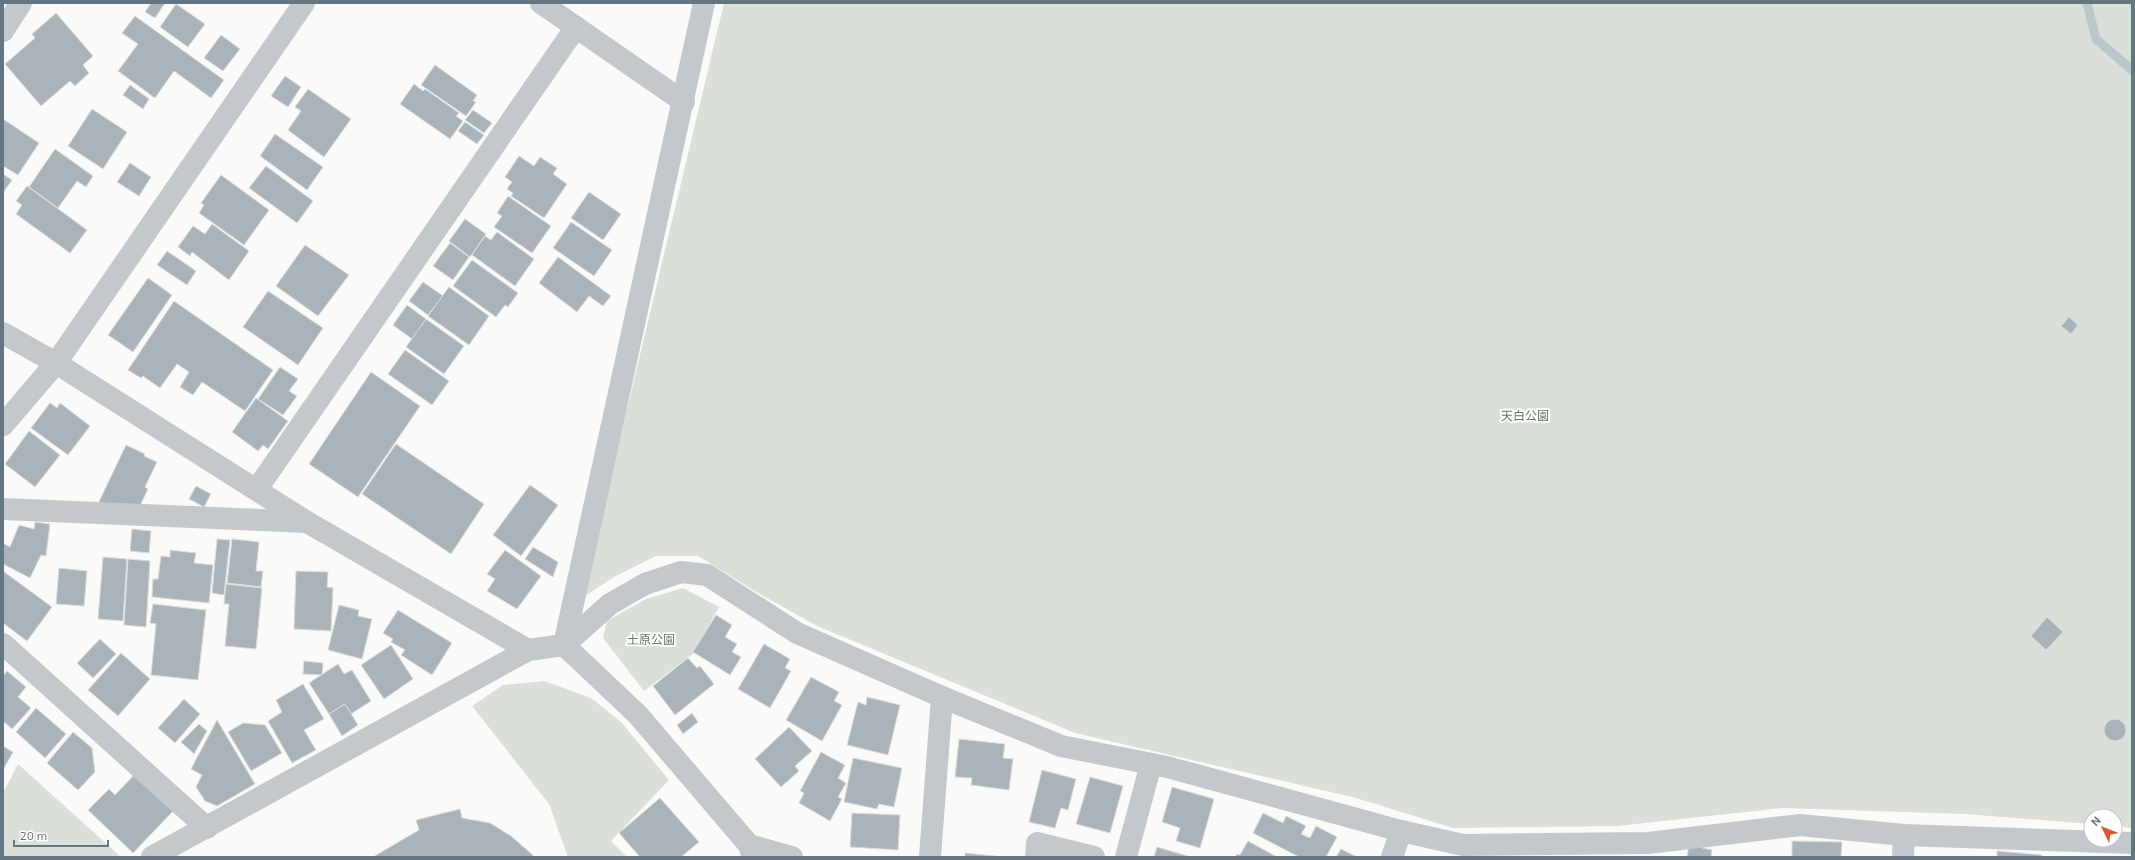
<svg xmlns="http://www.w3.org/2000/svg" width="2135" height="860" font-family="'Exo 2','Noto Sans JP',sans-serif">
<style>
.green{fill:#dadfd7}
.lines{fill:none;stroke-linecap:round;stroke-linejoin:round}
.stream{stroke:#bbc7cb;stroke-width:9}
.building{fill:#aab3b9;stroke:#dcdcda}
.minor{stroke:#c3c8cc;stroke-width:22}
.tertiary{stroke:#c3c8cc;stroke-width:22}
.labels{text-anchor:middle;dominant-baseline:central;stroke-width:4;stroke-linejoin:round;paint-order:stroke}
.park-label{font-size:12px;fill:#687a64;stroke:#fff}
</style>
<rect width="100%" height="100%" fill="#fafaf8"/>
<g class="green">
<path d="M724,3H2132V828L2115,826V816H2091V824L1964,814L1782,808L1618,826L1453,828L1356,798L1075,733L817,626L758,593L698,556H656L614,577L582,598Z"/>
<path d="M683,588L719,607L694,653L644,691L603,638L607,621L646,599Z"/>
<path d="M544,681L591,698L621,722L669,780L611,841L627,857H568L549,804L472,706L503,685Z"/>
<path d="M18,764L121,857H3V793Z"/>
</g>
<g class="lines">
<path class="stream" d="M2087,3L2096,39L2132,70"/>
</g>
<g class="building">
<path d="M151,3H165L155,18L145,12Z"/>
<path d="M176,4L205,24L188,47L160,27Z"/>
<path d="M56,13L93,56L83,65L89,73L75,86L70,81L41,106L5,64L35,38L32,34Z"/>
<path d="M135,16L224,80L211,98L174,71L155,98L118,71L138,44L122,33Z"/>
<path d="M221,35L240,49L223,71L204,58Z"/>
<path d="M435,65L477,95L473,101L476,102L466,116L421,85Z"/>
<path d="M285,76L301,87L288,107L271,96Z"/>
<path d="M414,84L423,91L425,89L459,113L456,116L463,121L450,139L400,104Z"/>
<path d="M130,85L149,99L143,109L123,95Z"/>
<path d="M308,89L351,119L324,157L288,130L301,111L295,107Z"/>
<path d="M92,109L127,132L103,169L68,146Z"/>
<path d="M473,110L492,123L484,133L465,120Z"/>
<path d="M3,119L39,143L18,175L3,166Z"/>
<path d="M465,122L484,135L477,144L458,131Z"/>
<path d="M275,134L323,167L307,190L260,156Z"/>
<path d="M55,149L93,176L86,187L77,181L58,208L29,187Z"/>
<path d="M519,156L534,166L540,157L557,168L553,174L567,184L544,218L511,196L513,193L507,189L512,182L505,177Z"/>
<path d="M130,163L151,177L139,196L117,182Z"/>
<path d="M266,166L313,201L297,223L249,188Z"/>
<path d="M3,174L12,180L3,193Z"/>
<path d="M221,175L269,210L244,245L199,213L204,205L201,203Z"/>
<path d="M27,186L87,230L70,253L16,214L22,205L16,201Z"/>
<path d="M589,192L621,214L603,240L571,218Z"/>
<path d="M508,196L551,226L532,253L494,227L502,216L497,213Z"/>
<path d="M465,219L486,234L470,257L449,241Z"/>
<path d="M571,222L612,250L594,276L553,248Z"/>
<path d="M212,224L249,251L229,280L192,252L190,256L178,247L193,226L205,234Z"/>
<path d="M497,232L534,259L515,286L472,255L485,236L491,240Z"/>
<path d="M450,243L469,257L453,280L433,266Z"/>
<path d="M305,245L349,275L318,316L276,286Z"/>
<path d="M167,251L196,271L187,285L157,265Z"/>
<path d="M558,257L611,296L603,306L589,296L577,312L539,283Z"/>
<path d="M472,260L518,293L508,307L505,305L496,317L453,286Z"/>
<path d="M148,278L172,295L133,352L108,335Z"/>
<path d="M423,282L443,296L428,315L409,301Z"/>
<path d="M449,287L489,316L469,345L428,316Z"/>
<path d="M268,291L323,328L298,365L243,327Z"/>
<path d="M174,301L273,370L245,411L202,382L193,395L180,387L189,372L177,364L160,388L143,376L141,378L128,370Z"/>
<path d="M407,305L426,319L412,339L393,325Z"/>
<path d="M2069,317L2078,325L2071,334L2061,326Z"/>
<path d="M426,319L464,346L444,374L406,347Z"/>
<path d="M405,350L449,381L432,405L388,374Z"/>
<path d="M280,367L298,379L289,391L297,396L283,415L258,399Z"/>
<path d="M371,372L420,406L358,497L309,464Z"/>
<path d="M256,398L288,421L268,449L263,445L258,451L232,432Z"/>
<path d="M50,403L57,408L60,403L90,426L68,455L31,428Z"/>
<path d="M29,431L60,455L35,487L5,464Z"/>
<path d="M396,444L484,504L451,554L362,494Z"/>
<path d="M126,445L145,454L144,456L157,462L145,487L148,489L139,508L97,506Z"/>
<path d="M530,485L558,505L521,556L493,535Z"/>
<path d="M196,486L211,494L204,507L189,499Z"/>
<path d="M35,522L50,524L46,556L41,555L30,578L3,564V543L10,547L19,525L34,529Z"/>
<path d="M132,529L151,531L149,553L130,551Z"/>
<path d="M217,539L230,540L224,595L212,593Z"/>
<path d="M232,539L259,542L256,571H263L261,587L227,583Z"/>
<path d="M533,547L558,562L553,577L525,559Z"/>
<path d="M170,550L196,553L194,563L213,565L209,603L152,597L153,579H158L161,556L170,557Z"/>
<path d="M505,550L541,576L517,609L487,591L495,579L487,574Z"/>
<path d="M103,557L127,559L123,621L98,619Z"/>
<path d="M128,559L150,561L146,627L124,625Z"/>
<path d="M59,568L87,571L84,606L56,604Z"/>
<path d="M3,571L52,607L27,641L3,623Z"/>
<path d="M296,571L328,572L327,587L333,588L331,631L294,629Z"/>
<path d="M226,584L262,588L256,649L225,646L229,604H224Z"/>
<path d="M153,604L206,610L198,680L151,675L156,624L150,623Z"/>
<path d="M339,605L359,610L358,616L372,619L362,659L328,650Z"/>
<path d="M398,610L452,643L432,675L401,655L405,650L391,642L393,639L383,633Z"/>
<path d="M716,615L732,625L725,637L737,644L732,652L741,657L730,675L693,652Z"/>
<path d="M2047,617L2063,632L2046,650L2031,636Z"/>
<path d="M100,639L116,654L93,678L77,663Z"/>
<path d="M764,644L790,659L785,668L791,671L770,708L738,689Z"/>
<path d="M391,645L413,679L384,699L361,665Z"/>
<path d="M121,653L150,679L118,716L88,690Z"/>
<path d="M688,658L697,668L700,666L714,684L675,715L653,686Z"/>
<path d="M304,661L323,663L322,675L303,674Z"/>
<path d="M338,664L344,674L352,670L371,701L351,714L345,704L329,714L309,683Z"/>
<path d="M7,671L26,687L18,697L31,708L12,729L3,721V676Z"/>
<path d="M811,677L839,692L834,701L842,705L822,741L786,720Z"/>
<path d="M303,684L324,719L304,730L316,750L292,763L268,721L282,712L276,700Z"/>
<path d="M867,697L900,705L888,755L847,745L858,702L866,705Z"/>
<path d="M184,699L200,714L175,743L158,728Z"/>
<path d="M345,704L358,725L342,736L329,714Z"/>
<path d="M36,708L66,734L45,758L16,732Z"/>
<path d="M692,713L698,722L683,734L677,725Z"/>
<circle cx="2115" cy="730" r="11"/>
<path d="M217,720L255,784L217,806L205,801L196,787L202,775L191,769Z"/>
<path d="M243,723L265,725L282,753L251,771L228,732Z"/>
<path d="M199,724L207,731L194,754L181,742Z"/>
<path d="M789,727L812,751L795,766L799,771L781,787L755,759Z"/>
<path d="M73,732L92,748L95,772L78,790L47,763Z"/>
<path d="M959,739L1005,744L1003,758L1013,759L1009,790L971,785L972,778L955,777Z"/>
<path d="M3,746L13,752L3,770Z"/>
<path d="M821,752L845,765L838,778L846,783L838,797L842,799L830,821L799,803L804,793L800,791Z"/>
<path d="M853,758L902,768L894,807L879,804L877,809L844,802Z"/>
<path d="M1042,770L1076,779L1068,810L1061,808L1055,828L1029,822Z"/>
<path d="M138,771L176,808L133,853L88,810L109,789L115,795Z"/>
<path d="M1090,777L1123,786L1110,833L1076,824Z"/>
<path d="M1172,787L1214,799L1200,848L1176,841L1180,828L1162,822Z"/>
<path d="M660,798L699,842L681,857H640L619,833Z"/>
<path d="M460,809L462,818L490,823L511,836L535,857H373L419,830L416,820Z"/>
<path d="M852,813L900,815L898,850L850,847Z"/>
<path d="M1263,813L1283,823L1286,816L1306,826L1301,834L1310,838L1316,826L1337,837L1326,857H1299L1253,833Z"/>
<path d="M1248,841L1277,857H1235L1237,854L1240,855Z"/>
<path d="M1792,841L1842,842L1841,857H1792Z"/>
<path d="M1689,845L1712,850L1711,857H1687Z"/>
<path d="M1157,847L1191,857H1154Z"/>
<path d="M1341,849L1357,857H1336Z"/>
<path d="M1997,851L2042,855L2041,857H1997Z"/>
<path d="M965,853L1005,857H965Z"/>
</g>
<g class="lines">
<g class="minor">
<path d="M541,3L684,102"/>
<path d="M3,31L21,3"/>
<path d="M3,425L56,363L307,522L528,650"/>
<path d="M257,489L576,27"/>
<path d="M3,509L307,522"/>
<path d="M3,644L207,828"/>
<path d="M564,645L704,3"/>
<path d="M564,645L638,715L749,845L753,857"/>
<path d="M1401,831L1463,845L1648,843L1800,825L1904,835L2132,843"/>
<path d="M749,845L792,857"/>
<path d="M152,857L528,650L564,645L610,604L645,584L681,572L707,575L797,633L942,697L1061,746L1167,767L1401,831L1392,857"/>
<path d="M930,857L942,697"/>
<path d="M1036,857L1037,843L1094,857"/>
<path d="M1126,857L1151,764"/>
<path d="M1903,857L1904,835"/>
</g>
<path class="tertiary" d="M3,333L56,363L304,3"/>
</g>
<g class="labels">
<g class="park-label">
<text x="1525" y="415">天白公園</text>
<text x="651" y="639">土原公園</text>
</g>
</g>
<rect width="2135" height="860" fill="none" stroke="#657683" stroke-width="8"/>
<g transform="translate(2103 828) rotate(313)"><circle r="19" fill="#ffffff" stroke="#c1c8cd"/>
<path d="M0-3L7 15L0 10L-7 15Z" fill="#e4572e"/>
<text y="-6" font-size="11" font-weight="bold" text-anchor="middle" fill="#657683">N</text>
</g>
<path d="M14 840v6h94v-6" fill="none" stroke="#657683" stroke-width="2"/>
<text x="20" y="840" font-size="12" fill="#657683" stroke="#ffffff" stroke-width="3" paint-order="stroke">20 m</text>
</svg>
